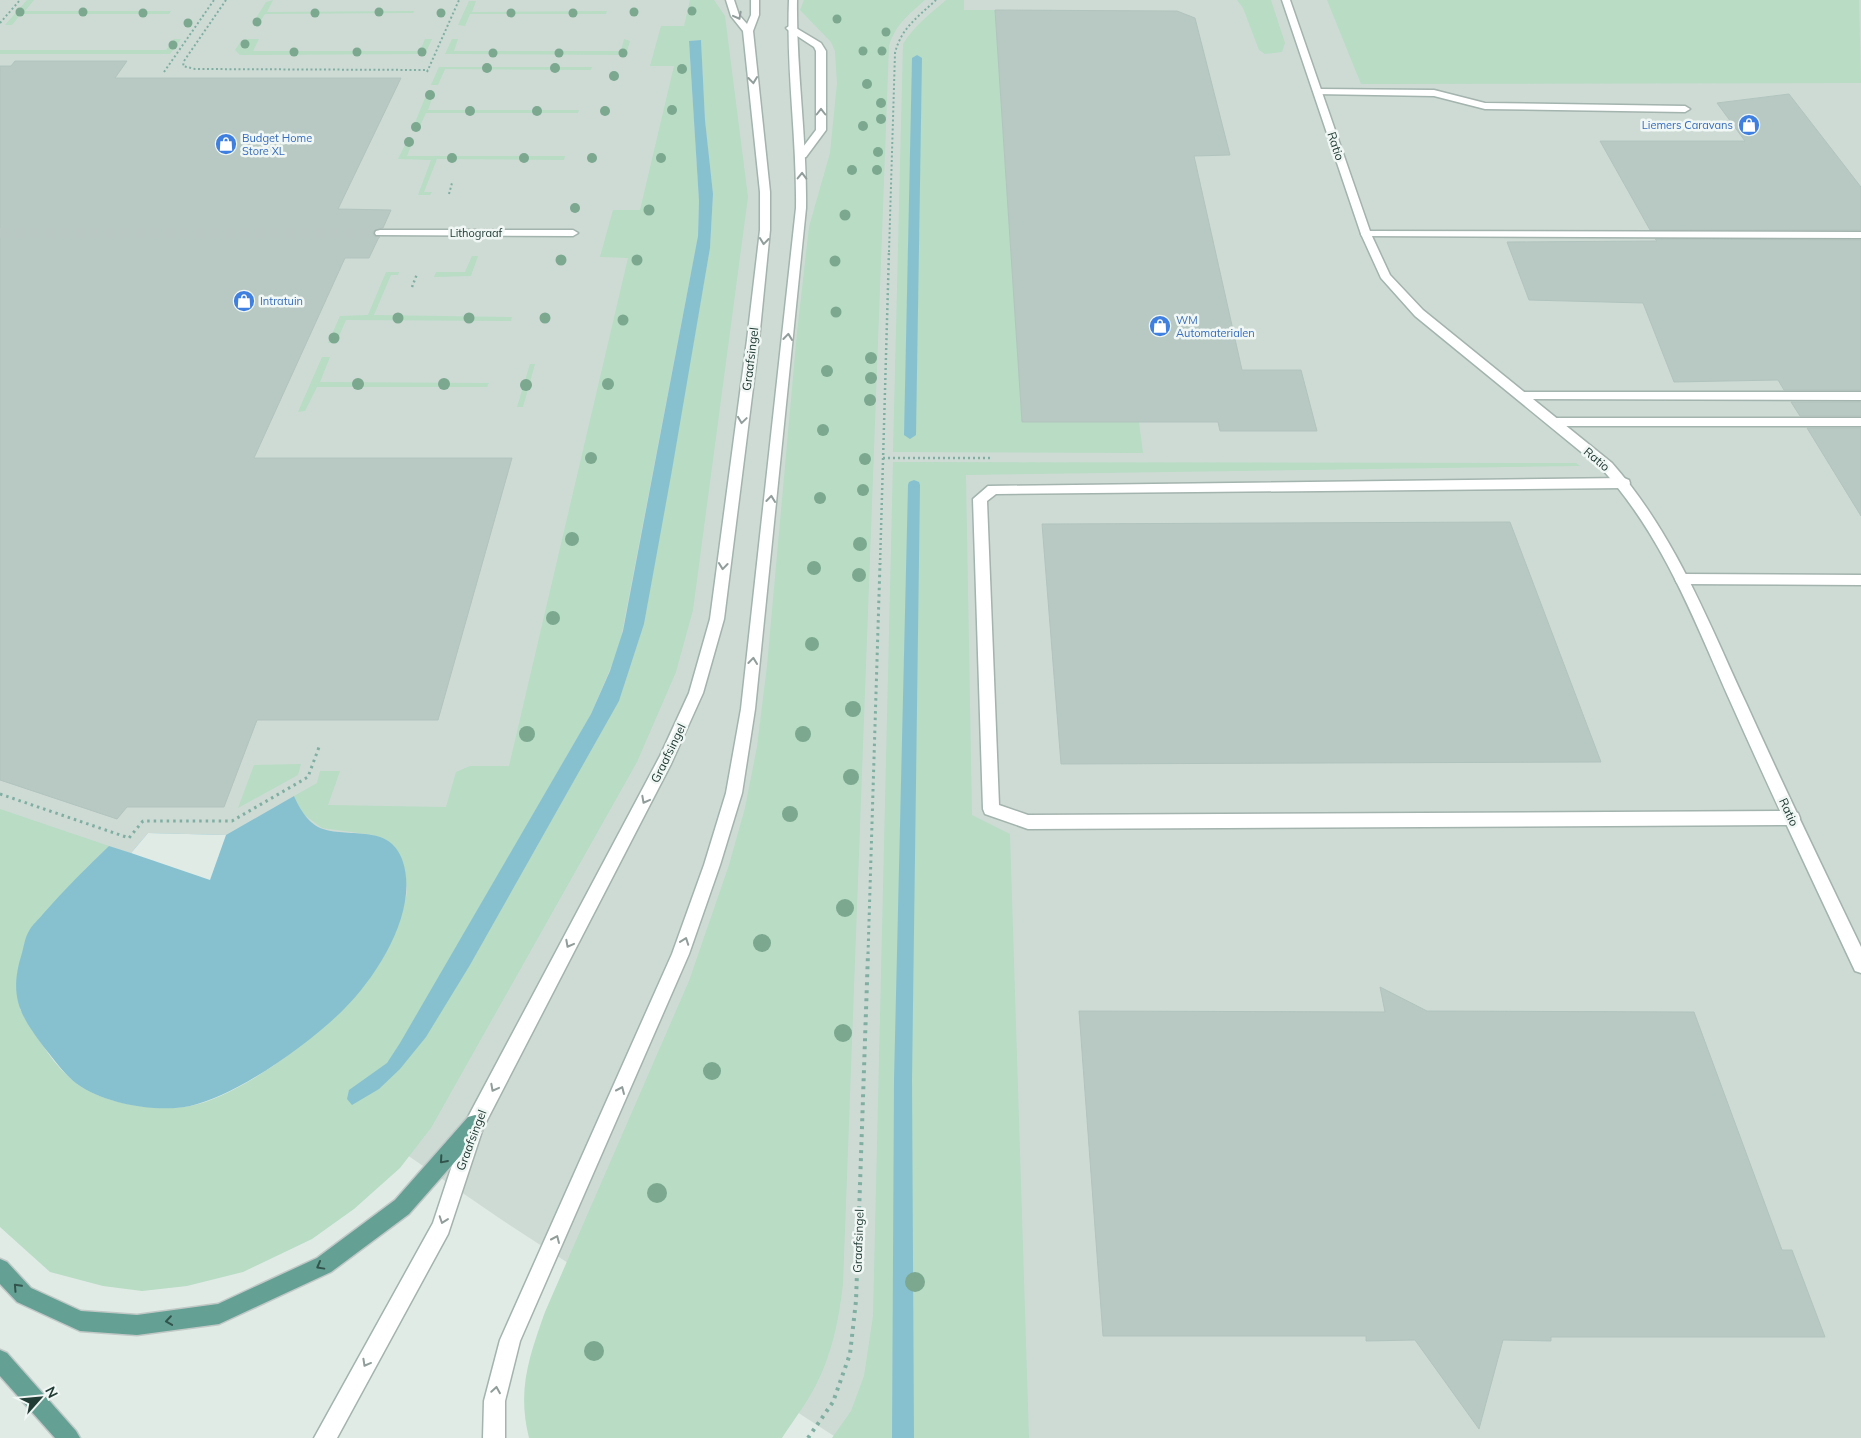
<svg xmlns="http://www.w3.org/2000/svg" width="1861" height="1438" font-family="Mulish,sans-serif">
<style>
.built{fill:#cedbd5}
.green{fill:#b8dcc4;fill-rule:evenodd}
.water{fill:#87c1d0}
.pier{fill:#e0ebe6}
.lines{fill:none;stroke-linecap:round;stroke-linejoin:round}
.stream{fill:#87c1d0;fill-rule:evenodd}
.building{fill:#b8c8c3;stroke:#b2c4be}
.pedestrian-tunnel{stroke:#bac8c3;stroke-width:10;stroke-dasharray:10 5;stroke-linecap:butt}
.service-casing{stroke:#a3b3ad;stroke-width:3}
.pedestrian-casing{stroke:#a3b3ad;stroke-width:3}
.minor-casing{stroke:#a3b3ad;stroke-width:3}
.tertiary-casing{stroke:#a3b3ad;stroke-width:3}
.primary-casing{stroke:#c1c8c6;stroke-width:3}
.path-far3{stroke:#80afa2;stroke-width:2;stroke-dasharray:2 2.5;stroke-linecap:butt}
.path-far2{stroke:#80afa2;stroke-width:2.5;stroke-dasharray:2 3;stroke-linecap:butt}
.path-far1{stroke:#80afa2;stroke-width:3;stroke-dasharray:2.5 4;stroke-linecap:butt}
.path{stroke:#80afa2;stroke-width:4;stroke-dasharray:3 5;stroke-linecap:butt}
.service{fill:#fff;fill-rule:evenodd}
.pedestrian{fill:#fff;fill-rule:evenodd}
.minor{fill:#fff;fill-rule:evenodd}
.tertiary{fill:#fff;fill-rule:evenodd}
.primary{fill:#64a094;fill-rule:evenodd}
.tree{fill:#7ca890}
.oneway{stroke:#909d9a}
.oneway2{stroke:#32544d}
.labels{text-anchor:middle;dominant-baseline:central;stroke-width:5;stroke-linejoin:round;paint-order:stroke}
.far-shop-label{font-size:11px;fill:#366cbe;stroke:#f0f7f4;text-anchor:start}
.far-street-label{font-size:11px;fill:#213b35;stroke:#f0f7f4}
.street-label{font-size:12px;fill:#213b35;stroke:#f0f7f4}
</style>
<rect width="100%" height="100%" fill="#e0ebe6"/>
<path class="built" d="M0,0H1861V1438H837L502,1220L141,973L0,839Z"/>
<g class="green">
<path d="M27,0H34L25,11H171L169,14H21L12,25H5Z"/>
<path d="M273,0L267,12L414,11L413,13L265,14L258,25L253,23L266,2Z"/>
<path d="M690,0H714L725,16L748,197L693,610L676,672L637,762L431,1128L400,1168L354,1209L312,1239L243,1272L187,1286L142,1291L103,1286L50,1272L0,1227V809L109,846L85,869L20,1009C36,1035 52,1065 77,1084C104,1104 157,1112 190,1106C249,1094 343,1019 376,969C388,952 394,934 400,914C402,908 406,900 407,893C407,882 404,870 402,859L373,835L322,828L303,814L294,796L317,783L320,771H340L328,805L446,807L456,772L470,766H509L628,258L600,257L613,210H640L674,66H650L661,26H684ZM701,40L705,120L713,194L710,248L644,624L619,701L470,965L433,988L591,714L619,648L698,236L699,201L689,41Z"/>
<path d="M804,0H925C909,14 895,25 889,46L843,1284C839,1319 832,1354 816,1385C806,1404 793,1421 782,1438H529C517,1390 529,1357 545,1312L689,981L729,865L745,808L757,747L767,666L797,333L809,227L830,153L837,83L835,51L831,42L800,10Z"/>
<path d="M946,0H964V10H995L1022,422H1139L1143,453L893,452L903,44C914,26 930,14 946,0Z"/>
<path d="M1237,0H1271L1285,43L1282,52L1265,54L1259,50L1243,8Z"/>
<path d="M1327,0H1859L1861,83L1361,84Z"/>
<path d="M469,1H476L472,12L607,11L606,14H470L465,26L458,25Z"/>
<path d="M174,39H181L170,54H0V50H166Z"/>
<path d="M248,39H259L253,51H420L425,39H432L425,54L240,55L235,50L241,41Z"/>
<path d="M452,39H458L454,51H621L624,39L630,41L626,55L445,54Z"/>
<path d="M439,67H592L591,70L445,69L438,85H431Z"/>
<path d="M427,93H434L428,110H579L578,113H426L418,130H412Z"/>
<path d="M408,139H414L407,156H565L564,160L437,159L424,192H432L430,195H418L431,160L398,159Z"/>
<path d="M472,256H478L471,276L434,277L436,272H465Z"/>
<path d="M386,272H399L398,275H391L374,315L512,317L511,321L346,320L336,343H328L340,316L368,315Z"/>
<path d="M322,357H330L320,382L489,383L487,387H317L305,411L298,412Z"/>
<path d="M530,364H535L523,407H517Z"/>
<path d="M893,462L1576,463L1580,466L966,475L972,815L1010,834L1029,1438H832L851,1411L864,1376L873,1316Z"/>
<path d="M301,764L298,775L238,808L254,765Z"/>
</g>
<g class="water">
<path d="M701,40L705,120L713,194L710,248L672,470L644,624L619,701L470,965L426,1037L400,1069L379,1089L352,1105L347,1099L349,1090L387,1063L400,1043L591,714L610,671L623,631L698,236L699,201L689,41Z"/>
<path d="M294,796C300,809 308,824 323,829C350,838 389,824 402,859C420,908 379,974 345,1008C312,1042 237,1096 190,1106C158,1113 104,1104 77,1084C66,1076 56,1062 47,1051C20,1016 8,997 22,953C24,946 25,937 29,931C32,925 39,919 43,914C64,890 86,868 109,846L131,853L148,833L226,835Z"/>
</g>
<path class="pier" d="M148,833L226,835L210,880L131,853Z"/>
<g class="lines">
<g class="stream">
<path d="M917,55L922,58L916,435L910,439L904,435L912,58Z"/>
<path d="M914,480L919,482L920,485L912,1080L914,1438H892L894,1080L908,485L909,482Z"/>
</g>
</g>
<g class="building">
<path d="M995,10L1177,11L1195,18L1230,155L1194,156L1242,370H1301L1317,431H1220L1218,422H1022Z"/>
<path d="M15,61H127L115,78H401L338,209L391,210L383,228L376,229L373,232L374,236L379,237L369,258H345L254,458H512L438,720H257L224,807H127L117,819L0,780V66H11Z"/>
<path d="M1789,94L1861,187V230H1650L1600,141H1745L1717,103Z"/>
<path d="M1655,239L1861,240V390H1784L1778,380L1674,382L1643,303L1529,300L1507,242L1657,241Z"/>
<path d="M1791,402H1861V416H1800Z"/>
<path d="M1807,428H1861V516Z"/>
<path d="M1510,522L1601,762L1061,764L1042,524Z"/>
<path d="M1380,987L1427,1011L1694,1012L1782,1250H1792L1825,1337H1551V1341L1503,1340L1479,1429L1415,1340L1366,1341V1336H1103L1079,1011L1385,1012Z"/>
</g>
<g class="lines">
<path class="pedestrian-tunnel" d="M0,233H380"/>
<g class="service-casing">
<g id="service">
<path d="M791,25L821,43L826,51V130L806,157L802,158L797,155L816,130V51L814,47L788,30L786,28Z"/>
<path d="M1318,89L1434,90L1485,103L1685,106L1690,109L1685,112L1485,109L1434,96L1315,94V90Z"/>
<path d="M1366,231L1861,232V238L1362,236L1361,234Z"/>
<path d="M1521,392H1861V400L1517,399L1515,396Z"/>
<path d="M1554,418H1861V426H1554L1548,422Z"/>
<path d="M1624,478L1629,480L1630,483L1629,486L1624,488L996,494L987,501L999,805L1028,815L1792,811L1798,813L1800,818L1798,823L1792,825L1028,829L985,814L983,809L973,499L988,486Z"/>
<path d="M1682,574L1861,575V585L1682,584L1677,583L1675,579L1677,575Z"/>
</g>
</g>
<g class="pedestrian-casing">
<path id="pedestrian" d="M380,230H573L578,233L573,236L376,235L375,233L376,231Z"/>
</g>
<g class="minor-casing">
<path id="minor" d="M1282,0H1290L1371,234L1390,275L1423,310L1612,463C1674,533 1707,619 1746,703C1783,785 1822,866 1861,947V973L1855,971C1813,882 1771,793 1731,703C1694,620 1664,538 1602,469L1415,316L1381,278L1361,234Z"/>
</g>
<g class="tertiary-casing">
<g id="tertiary">
<path d="M726,0H734L739,15L747,24L751,15V0H759V15L753,31L770,192V230L759,340L724,619L703,693L671,764L483,1128L448,1234L337,1438H314L433,1223L468,1117L660,756L689,693L710,619L747,340L760,230V192L743,31L731,16Z"/>
<path d="M789,0H797C796,70 807,138 806,208L755,709L742,793L720,865L689,954L520,1341L505,1401V1438H483L484,1401L500,1340L672,954L704,865L726,793L741,709L796,208C797,138 786,70 789,0Z"/>
</g>
</g>
<g class="primary-casing">
<g id="primary">
<path d="M475,1115L482,1117L484,1124L482,1131L409,1214L331,1272L219,1324L137,1335L80,1331L17,1302L0,1284V1259L7,1262L31,1288L81,1311L137,1315L218,1304L317,1258L395,1200L468,1117Z"/>
<path d="M0,1350L7,1353L76,1431L80,1438H55L0,1376Z"/>
</g>
</g>
<g class="path-far3">
<path d="M226,0L184,61L183,66L195,69L428,70"/>
<path d="M0,23L20,0"/>
<path d="M164,72L214,0"/>
<path d="M427,72L459,0"/>
<path d="M449,194L452,183"/>
<path d="M889,252L895,53C901,28 918,17 936,0"/>
</g>
<g class="path-far2">
<path d="M412,287L417,274"/>
<path d="M883,458H990"/>
<path d="M880,565L889,251"/>
</g>
<g class="path-far1">
<path d="M0,794L129,838L143,821H232L308,777L319,747"/>
<path d="M868,954L880,563"/>
</g>
<path class="path" d="M808,1438L833,1402L850,1354L856,1301L868,953"/>
<use href="#service" class="service"/>
<use href="#pedestrian" class="pedestrian"/>
<use href="#minor" class="minor"/>
<use href="#tertiary" class="tertiary"/>
<use href="#primary" class="primary"/>
</g>
<g class="tree">
<circle cx="692" cy="11" r="4.5"/>
<circle cx="20" cy="12" r="4.5"/>
<circle cx="83" cy="12" r="4.5"/>
<circle cx="379" cy="12" r="4.5"/>
<circle cx="634" cy="12" r="4.5"/>
<circle cx="143" cy="13" r="4.5"/>
<circle cx="315" cy="13" r="4.5"/>
<circle cx="441" cy="13" r="4.5"/>
<circle cx="511" cy="13" r="4.5"/>
<circle cx="573" cy="13" r="4.5"/>
<circle cx="837" cy="19" r="4.5"/>
<circle cx="257" cy="22" r="4.5"/>
<circle cx="188" cy="23" r="4.5"/>
<circle cx="886" cy="32" r="4.5"/>
<circle cx="245" cy="44" r="4.5"/>
<circle cx="173" cy="45" r="4.5"/>
<circle cx="863" cy="51" r="4.5"/>
<circle cx="882" cy="51" r="4.5"/>
<circle cx="294" cy="52" r="4.5"/>
<circle cx="357" cy="52" r="4.5"/>
<circle cx="422" cy="52" r="4.5"/>
<circle cx="493" cy="53" r="4.5"/>
<circle cx="559" cy="53" r="4.5"/>
<circle cx="623" cy="53" r="4.5"/>
<circle cx="487" cy="68" r="5"/>
<circle cx="555" cy="68" r="5"/>
<circle cx="682" cy="69" r="5"/>
<circle cx="614" cy="76" r="5"/>
<circle cx="867" cy="84" r="5"/>
<circle cx="430" cy="95" r="5"/>
<circle cx="881" cy="103" r="5"/>
<circle cx="672" cy="110" r="5"/>
<circle cx="470" cy="111" r="5"/>
<circle cx="537" cy="111" r="5"/>
<circle cx="605" cy="111" r="5"/>
<circle cx="881" cy="119" r="5"/>
<circle cx="863" cy="126" r="5"/>
<circle cx="416" cy="127" r="5"/>
<circle cx="409" cy="142" r="5"/>
<circle cx="878" cy="152" r="5"/>
<circle cx="452" cy="158" r="5"/>
<circle cx="524" cy="158" r="5"/>
<circle cx="592" cy="158" r="5"/>
<circle cx="661" cy="158" r="5"/>
<circle cx="852" cy="170" r="5"/>
<circle cx="877" cy="170" r="5"/>
<circle cx="575" cy="208" r="5"/>
<circle cx="649" cy="210" r="5.5"/>
<circle cx="845" cy="215" r="5.5"/>
<circle cx="561" cy="260" r="5.5"/>
<circle cx="637" cy="260" r="5.5"/>
<circle cx="835" cy="261" r="5.5"/>
<circle cx="836" cy="312" r="5.5"/>
<circle cx="398" cy="318" r="5.5"/>
<circle cx="469" cy="318" r="5.5"/>
<circle cx="545" cy="318" r="5.5"/>
<circle cx="623" cy="320" r="5.5"/>
<circle cx="334" cy="338" r="5.5"/>
<circle cx="871" cy="358" r="6"/>
<circle cx="827" cy="371" r="6"/>
<circle cx="871" cy="378" r="6"/>
<circle cx="358" cy="384" r="6"/>
<circle cx="444" cy="384" r="6"/>
<circle cx="608" cy="384" r="6"/>
<circle cx="526" cy="385" r="6"/>
<circle cx="870" cy="400" r="6"/>
<circle cx="823" cy="430" r="6"/>
<circle cx="591" cy="458" r="6"/>
<circle cx="865" cy="459" r="6"/>
<circle cx="863" cy="490" r="6"/>
<circle cx="820" cy="498" r="6"/>
<circle cx="572" cy="539" r="7"/>
<circle cx="860" cy="544" r="7"/>
<circle cx="814" cy="568" r="7"/>
<circle cx="859" cy="575" r="7"/>
<circle cx="553" cy="618" r="7"/>
<circle cx="812" cy="644" r="7"/>
<circle cx="853" cy="709" r="8"/>
<circle cx="527" cy="734" r="8"/>
<circle cx="803" cy="734" r="8"/>
<circle cx="851" cy="777" r="8"/>
<circle cx="790" cy="814" r="8"/>
<circle cx="845" cy="908" r="9"/>
<circle cx="762" cy="943" r="9"/>
<circle cx="843" cy="1033" r="9"/>
<circle cx="712" cy="1071" r="9"/>
<circle cx="657" cy="1193" r="10"/>
<circle cx="915" cy="1282" r="10"/>
<circle cx="594" cy="1351" r="10"/>
</g>
<defs><path id="oneway-chevron" d="M-2-3.5L2.5 0L-2 3.5" fill="none" stroke-width="1.6" stroke-linecap="round" stroke-linejoin="round" transform="scale(1.25)"/></defs>
<g class="oneway">
<use href="#oneway-chevron" transform="translate(738 16) rotate(62)"/>
<use href="#oneway-chevron" transform="translate(753 80) rotate(84)"/>
<use href="#oneway-chevron" transform="translate(821 112) rotate(-90)"/>
<use href="#oneway-chevron" transform="translate(802 176) rotate(-89)"/>
<use href="#oneway-chevron" transform="translate(764 241) rotate(96)"/>
<use href="#oneway-chevron" transform="translate(788 337) rotate(-84)"/>
<use href="#oneway-chevron" transform="translate(742 420) rotate(98)"/>
<use href="#oneway-chevron" transform="translate(771 499) rotate(-84)"/>
<use href="#oneway-chevron" transform="translate(723 566) rotate(96)"/>
<use href="#oneway-chevron" transform="translate(753 661) rotate(-84)"/>
<use href="#oneway-chevron" transform="translate(645 800) rotate(118)"/>
<use href="#oneway-chevron" transform="translate(685 941) rotate(-70)"/>
<use href="#oneway-chevron" transform="translate(569 944) rotate(118)"/>
<use href="#oneway-chevron" transform="translate(494 1088) rotate(118)"/>
<use href="#oneway-chevron" transform="translate(621 1090) rotate(-66)"/>
<use href="#oneway-chevron" transform="translate(443 1220) rotate(109)"/>
<use href="#oneway-chevron" transform="translate(556 1239) rotate(-66)"/>
<use href="#oneway-chevron" transform="translate(366 1363) rotate(119)"/>
<use href="#oneway-chevron" transform="translate(496 1390) rotate(-81)"/>
</g>
<g class="oneway2">
<use href="#oneway-chevron" transform="translate(443 1160) rotate(131)"/>
<use href="#oneway-chevron" transform="translate(320 1266) rotate(151)"/>
<use href="#oneway-chevron" transform="translate(17 1287) rotate(-133)"/>
<use href="#oneway-chevron" transform="translate(169 1321) rotate(172)"/>
</g>
<defs>
<g id="shop-disc" transform="scale(1.125)"><circle r="9.5" fill="#3f7fe0" stroke="#f0f7f4"/><path d="M-5-2.5h2.3a2.7 3.5 0 0 1 5.4 0H5L5.5 6h-11ZM-1.5-2.5h3a1.5 2.3 0 0 0-3 0Z" fill="#fff"/></g>
</defs>
<g fill-rule="evenodd">
<use href="#shop-disc" x="1749" y="125"/>
<use href="#shop-disc" x="226" y="144"/>
<use href="#shop-disc" x="244" y="301"/>
<use href="#shop-disc" x="1160" y="326"/>
</g>
<g class="labels">
<g class="far-shop-label">
<text x="1733" y="125" text-anchor="end">Liemers Caravans</text>
<text x="242" y="138">Budget Home<tspan x="242" dy="13">Store XL</tspan></text>
<text x="260" y="301">Intratuin</text>
<text x="1176" y="320">WM<tspan x="1176" dy="13">Automaterialen</tspan></text>
</g>
<g class="far-street-label">
<text x="476" y="233">Lithograaf</text>
</g>
<g class="street-label">
<text transform="translate(1336 146) rotate(72)">Ratio</text>
<text transform="translate(750 359) rotate(-83)">Graafsingel</text>
<text transform="translate(1597 459) rotate(40)">Ratio</text>
<text transform="translate(668 753) rotate(-64)">Graafsingel</text>
<text transform="translate(1789 812) rotate(65)">Ratio</text>
<text transform="translate(471 1140) rotate(-69)">Graafsingel</text>
<text transform="translate(858 1241) rotate(-88)">Graafsingel</text>
</g>
</g>
<g transform="translate(40 1398) rotate(63)" stroke="#f0f7f4" stroke-width="4" paint-order="stroke">
<path d="M0-4L9 19L0 12L-9 19Z" fill="#213b35"/>
<text y="-8" font-size="14" font-weight="bold" text-anchor="middle" fill="#213b35">N</text>
</g>
</svg>
